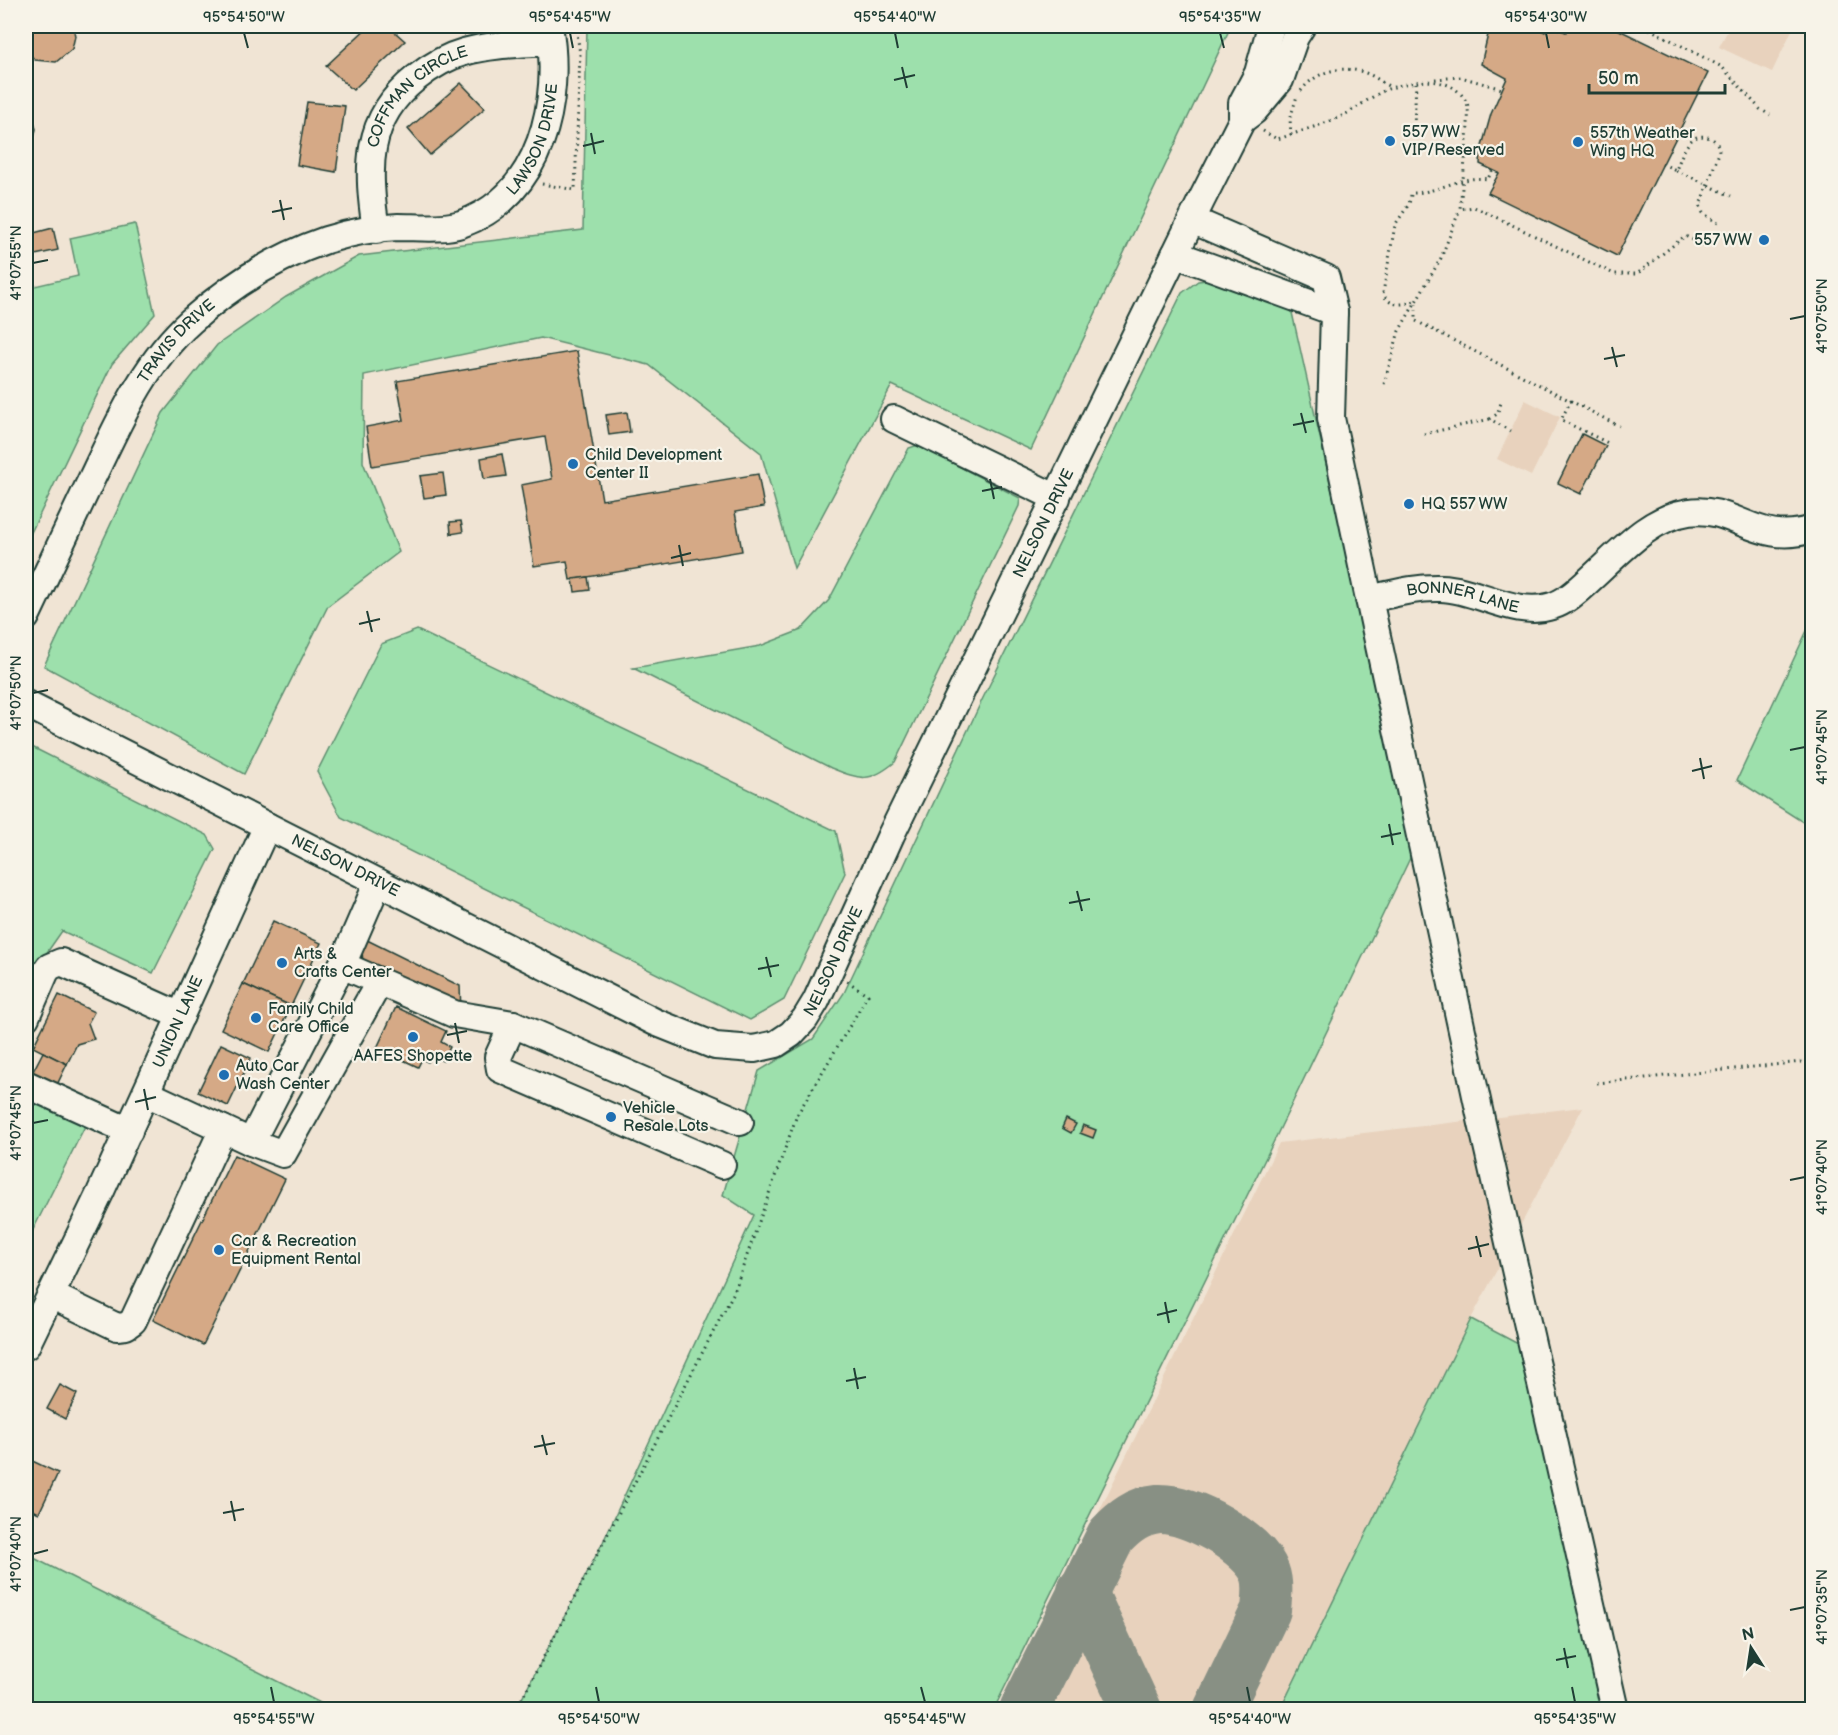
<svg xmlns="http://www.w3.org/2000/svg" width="1838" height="1735" font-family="'Balsamiq Sans',sans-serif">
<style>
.built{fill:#e8d2bd}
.green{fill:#9de0ac;stroke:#5e8e70;stroke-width:1.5}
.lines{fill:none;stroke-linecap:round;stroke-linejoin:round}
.taxiway{stroke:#889084;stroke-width:50}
.building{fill:#d5a986;stroke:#1f3d34;stroke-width:1.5}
.minor-casing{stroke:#1f3d34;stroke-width:30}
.path{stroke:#1f3d34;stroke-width:3;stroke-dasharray:1.5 4.5;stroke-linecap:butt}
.minor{stroke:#f7f3e8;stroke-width:26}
.ticks{fill:none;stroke:#1f3d34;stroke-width:2}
.poi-dot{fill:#1f6fb2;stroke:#f7f3e8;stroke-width:2}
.labels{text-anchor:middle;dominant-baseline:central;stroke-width:4.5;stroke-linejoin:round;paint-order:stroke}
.street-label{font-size:16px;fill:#1f3d34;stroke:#f7f3e8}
.poi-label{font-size:16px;fill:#1f3d34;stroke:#f7f3e8;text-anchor:start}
.neatline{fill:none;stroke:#1f3d34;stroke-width:2}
.ticks-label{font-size:15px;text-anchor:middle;fill:#1f3d34}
</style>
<rect width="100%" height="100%" fill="#f0e4d4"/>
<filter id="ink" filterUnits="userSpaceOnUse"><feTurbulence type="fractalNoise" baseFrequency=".0167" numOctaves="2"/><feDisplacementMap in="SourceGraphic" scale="12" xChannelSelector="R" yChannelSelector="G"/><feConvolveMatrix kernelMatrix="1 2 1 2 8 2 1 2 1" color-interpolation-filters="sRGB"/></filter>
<g filter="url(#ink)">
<g class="built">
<path d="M1730,26H1794L1772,72L1719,47Z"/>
<path d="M1525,400L1560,417L1531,476L1497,459Z"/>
<path d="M1583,1107L1471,1319L1280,1709L1002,1710L1279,1143Z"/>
</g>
<g class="green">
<path d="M587,26H1231L1031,450L892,385L794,568L761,453L649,365L541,338L364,375L363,462L399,552L328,606L244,774L44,666L163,413L217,345L286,297L359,256L583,230Z"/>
<path d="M135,224L155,314L112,364L26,543V288L78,276L70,238Z"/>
<path d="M1216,279L1291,308L1413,852L1273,1143L994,1709L516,1710L603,1542L754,1215L723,1195L759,1071L813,1039L844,993L982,700L1182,293L1198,281Z"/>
<path d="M918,445L1020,498L1019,506L895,762C870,783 861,780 831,768L633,668L760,646L801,630L829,600L909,448Z"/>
<path d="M1812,620V828L1737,780Z"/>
<path d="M417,630L836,831L845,873L784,1000L750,1020L341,817L317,772L381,644Z"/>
<path d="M26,744L207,835L215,849L153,973L62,931L34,971L26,988Z"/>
<path d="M26,1094L85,1126L26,1244Z"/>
<path d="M1471,1319L1522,1346L1602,1709L1280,1710Z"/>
<path d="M26,1554L332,1709H26Z"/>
</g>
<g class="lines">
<g class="taxiway">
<path d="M1082,1591L1137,1710"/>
<path d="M1024,1710L1111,1536C1124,1522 1138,1511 1158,1509C1189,1507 1254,1543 1265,1573C1269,1584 1267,1598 1266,1610L1218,1710"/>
</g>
</g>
<g class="building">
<path d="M26,26H73L75,36L72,49L56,62L35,60L26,50Z"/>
<path d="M369,26H388L405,41L353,90L326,66Z"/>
<path d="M1490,26H1532L1545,32L1549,26L1566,32L1569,26H1611L1708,73L1617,256L1488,193L1499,173L1480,164L1481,150L1491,114L1507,78L1481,64Z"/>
<path d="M461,83L485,108L430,155L408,129Z"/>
<path d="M307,102L345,106L336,172L297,165Z"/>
<path d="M26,108L32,116L36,129L33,142L26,150Z"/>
<path d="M53,228L58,250L26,257V235Z"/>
<path d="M577,351L602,500L758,474L764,507L735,512L742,551L570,580L567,561L534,566L521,485L552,479L545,437L372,466L366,427L404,420L397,381Z"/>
<path d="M627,412L630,432L609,435L606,415Z"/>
<path d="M1582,434L1606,446L1581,494L1558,483Z"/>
<path d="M502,454L506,476L484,479L481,458Z"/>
<path d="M443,473L446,495L424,498L420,476Z"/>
<path d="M461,521L463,532L451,534L450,522Z"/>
<path d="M588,577L590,590L575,592L573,579Z"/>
<path d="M273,921L321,943L291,1006L243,984Z"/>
<path d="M361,937L460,986L461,1011L363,964Z"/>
<path d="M243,984L291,1006L269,1052L221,1029Z"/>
<path d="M59,995L94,1012L88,1023L94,1039L77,1044L67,1064L33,1047Z"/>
<path d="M396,1007L446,1031L441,1042L450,1047L443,1061L432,1056L428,1062L422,1059L418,1067L377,1048Z"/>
<path d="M221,1044L251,1058L228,1106L198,1092Z"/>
<path d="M43,1052L67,1064L53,1093L28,1081Z"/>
<path d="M1066,1119L1076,1124L1071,1133L1062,1128Z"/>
<path d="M1083,1125L1096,1130L1093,1138L1080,1133Z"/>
<path d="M234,1155L285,1179L203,1345L153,1320Z"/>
<path d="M60,1385L77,1394L65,1419L47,1409Z"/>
<path d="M26,1458L58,1473L39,1513L26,1507Z"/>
</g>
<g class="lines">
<g class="minor-casing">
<g id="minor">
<path d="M1242,120V103L1258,73L1271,26"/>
<path id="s1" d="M1192,220L1326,278L1334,312L1331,418L1369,599C1392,594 1416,587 1441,588C1478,589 1515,618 1552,606C1565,602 1576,592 1586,583C1617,556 1647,518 1689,512C1734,505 1758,547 1812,529"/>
<path id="s2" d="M376,230C367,170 364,119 416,78C431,66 446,57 464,52C492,44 523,44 551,42"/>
<path d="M1175,254L1334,312"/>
<path d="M894,419L1057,498"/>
<path d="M1369,599L1481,1119L1615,1710"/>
<path id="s3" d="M26,617C48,571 70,524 92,478C119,422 144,363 191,321C230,286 276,257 326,240C348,233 375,228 398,227C417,227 442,230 461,224C542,196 562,99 549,26"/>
<path id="s4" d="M26,704L655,1022L715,1046L754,1049L776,1044L791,1034L805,1019L816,1001L891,835L1201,201L1242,120L1254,111L1280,80L1295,37L1302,26"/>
<path d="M342,965L454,1014L513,1024L740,1122"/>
<path d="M26,1017L45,973L49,967L61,962L181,1016"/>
<path d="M513,1024L498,1057L500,1069L722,1165"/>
<path d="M26,1084L129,1131"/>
<path d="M146,1093L251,1142L283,1154L380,981"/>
<path d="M251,1142L342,965L378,882"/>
<path d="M51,1295L117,1327L126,1326L133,1321L223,1129"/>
<path id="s5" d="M26,1346L100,1193L267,826"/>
</g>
</g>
<g class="path">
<path d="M1644,26L1722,67L1760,109L1770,115"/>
<path d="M1561,29L1563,26"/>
<path d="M1435,79L1461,77L1502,89"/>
<path d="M1301,91C1318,68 1350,63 1374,77C1380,80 1385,85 1391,87"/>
<path d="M1414,126L1416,83"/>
<path d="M1263,131L1277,139L1284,137C1304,130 1325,124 1344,115C1359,107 1373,95 1388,89C1414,80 1452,73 1467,103C1472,113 1461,191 1460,209L1474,207L1483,211L1614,274H1637L1685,236L1706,246"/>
<path d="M1291,135L1290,119L1297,96"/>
<path d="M1662,164L1676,170C1682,155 1689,129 1710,138C1717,141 1719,146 1719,153L1700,205L1703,213L1718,223"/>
<path d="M1676,170L1731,196"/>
<path d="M542,184L575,190L580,54L576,26"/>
<path d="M1414,193C1440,192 1461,175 1488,179L1492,170"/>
<path d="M1411,195L1409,204L1395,225L1383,293C1389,308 1404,305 1417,300"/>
<path d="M1416,303V321L1619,426"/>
<path d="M1384,384L1399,331L1441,258L1460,209"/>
<path d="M1571,400L1561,420L1610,444"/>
<path d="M1490,419L1497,414L1501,403"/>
<path d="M1424,434L1490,419L1510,431"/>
<path d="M1597,1083L1812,1061"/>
<path d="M516,1710L734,1292L797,1115L868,995L847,981"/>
</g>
<use href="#minor" class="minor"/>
</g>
</g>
<path class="ticks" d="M244,33L248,48M570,33L573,48M895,33L898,48M1220,33L1224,48M1546,33L1549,48M902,67L907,88M894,80L915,75M591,133L595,154M583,146L604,141M280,200L284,220M272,212L292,208M33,263L48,260M1790,319L1805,316M1612,347L1617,367M1604,359L1625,355M1301,413L1306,433M1293,425L1314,421M990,479L994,499M982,491L1002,487M679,545L683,566M671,558L691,553M367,611L372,632M359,624L380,619M33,693L48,690M1790,750L1805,747M1700,758L1704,779M1692,771L1712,766M1389,824L1393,845M1381,837L1401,833M1077,891L1082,911M1069,903L1090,899M766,957L771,977M758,969L779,965M455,1023L459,1043M447,1035L467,1031M144,1089L148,1110M135,1102L156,1097M33,1123L48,1120M1790,1180L1805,1177M1476,1236L1481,1257M1468,1249L1489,1244M1165,1302L1169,1323M1157,1315L1177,1310M854,1368L858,1389M846,1381L866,1377M542,1435L547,1455M534,1447L555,1443M231,1501L235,1521M223,1513L244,1509M33,1554L48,1550M1790,1610L1805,1607M1564,1648L1568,1668M1556,1660L1576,1656M271,1687L274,1702M596,1687L599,1702M921,1687L925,1702M1247,1687L1250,1702M1572,1687L1575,1702"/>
<g class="poi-dot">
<circle cx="1390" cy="141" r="6"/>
<circle cx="1578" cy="142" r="6"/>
<circle cx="1764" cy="240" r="6"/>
<circle cx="573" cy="464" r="6"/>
<circle cx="1409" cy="504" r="6"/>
<circle cx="282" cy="963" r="6"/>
<circle cx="256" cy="1018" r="6"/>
<circle cx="413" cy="1037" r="6"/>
<circle cx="224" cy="1075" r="6"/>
<circle cx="611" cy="1117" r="6"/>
<circle cx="219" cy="1250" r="6"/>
</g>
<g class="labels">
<g class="street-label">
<text stroke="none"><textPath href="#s2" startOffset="154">COFFMAN CIRCLE</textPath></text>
<text stroke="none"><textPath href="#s3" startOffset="754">LAWSON DRIVE</textPath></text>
<text stroke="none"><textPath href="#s3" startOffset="316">TRAVIS DRIVE</textPath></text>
<text stroke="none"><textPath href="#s4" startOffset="1420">NELSON DRIVE</textPath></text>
<text stroke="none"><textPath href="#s1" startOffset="568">BONNER LANE</textPath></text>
<text stroke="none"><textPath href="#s4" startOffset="358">NELSON DRIVE</textPath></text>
<text stroke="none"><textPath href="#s4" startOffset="934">NELSON DRIVE</textPath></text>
<text stroke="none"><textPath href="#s5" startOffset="358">UNION LANE</textPath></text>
</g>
<g class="poi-label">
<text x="1402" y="132">557 WW<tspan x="1402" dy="18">VIP/Reserved</tspan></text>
<text x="1590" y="133">557th Weather<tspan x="1590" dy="18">Wing HQ</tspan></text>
<text x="1752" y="240" text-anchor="end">557 WW</text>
<text x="585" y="455">Child Development<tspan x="585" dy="18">Center II</tspan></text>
<text x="1421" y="504">HQ 557 WW</text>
<text x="294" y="954">Arts &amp;<tspan x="294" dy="18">Crafts Center</tspan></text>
<text x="268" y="1009">Family Child<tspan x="268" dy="18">Care Office</tspan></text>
<text x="413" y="1056" text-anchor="middle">AAFES Shopette</text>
<text x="236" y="1066">Auto Car<tspan x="236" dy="18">Wash Center</tspan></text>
<text x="623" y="1108">Vehicle<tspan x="623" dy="18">Resale Lots</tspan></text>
<text x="231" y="1241">Car &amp; Recreation<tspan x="231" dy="18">Equipment Rental</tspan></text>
</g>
</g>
<rect width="1838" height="1735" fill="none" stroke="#f7f3e8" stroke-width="66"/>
<g transform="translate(1751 1648) rotate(348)" stroke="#f7f3e8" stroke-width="4.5" paint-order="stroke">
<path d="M0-4.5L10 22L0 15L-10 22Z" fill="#1f3d34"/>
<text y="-9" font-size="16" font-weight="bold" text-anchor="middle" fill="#1f3d34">N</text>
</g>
<path d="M1589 84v9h136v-9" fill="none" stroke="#1f3d34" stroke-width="3"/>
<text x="1598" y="84" font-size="18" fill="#1f3d34" stroke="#f7f3e8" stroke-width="4.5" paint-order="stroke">50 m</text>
<rect x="33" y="33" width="1772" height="1669" class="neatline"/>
<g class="ticks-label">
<text x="244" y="22">95°54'50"W</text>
<text x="570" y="22">95°54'45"W</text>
<text x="895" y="22">95°54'40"W</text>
<text x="1220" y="22">95°54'35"W</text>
<text x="1546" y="22">95°54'30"W</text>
<text transform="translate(16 263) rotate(-90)" y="5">41°07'55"N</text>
<text transform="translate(1822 316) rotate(-90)" y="5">41°07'50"N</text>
<text transform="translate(16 693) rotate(-90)" y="5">41°07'50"N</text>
<text transform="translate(1822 747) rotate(-90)" y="5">41°07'45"N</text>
<text transform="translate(16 1123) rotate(-90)" y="5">41°07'45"N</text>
<text transform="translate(1822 1177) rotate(-90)" y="5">41°07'40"N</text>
<text transform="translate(16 1554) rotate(-90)" y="5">41°07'40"N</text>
<text transform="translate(1822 1607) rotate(-90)" y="5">41°07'35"N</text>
<text x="274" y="1724">95°54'55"W</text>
<text x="599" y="1724">95°54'50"W</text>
<text x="925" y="1724">95°54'45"W</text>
<text x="1250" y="1724">95°54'40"W</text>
<text x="1575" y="1724">95°54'35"W</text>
</g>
</svg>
